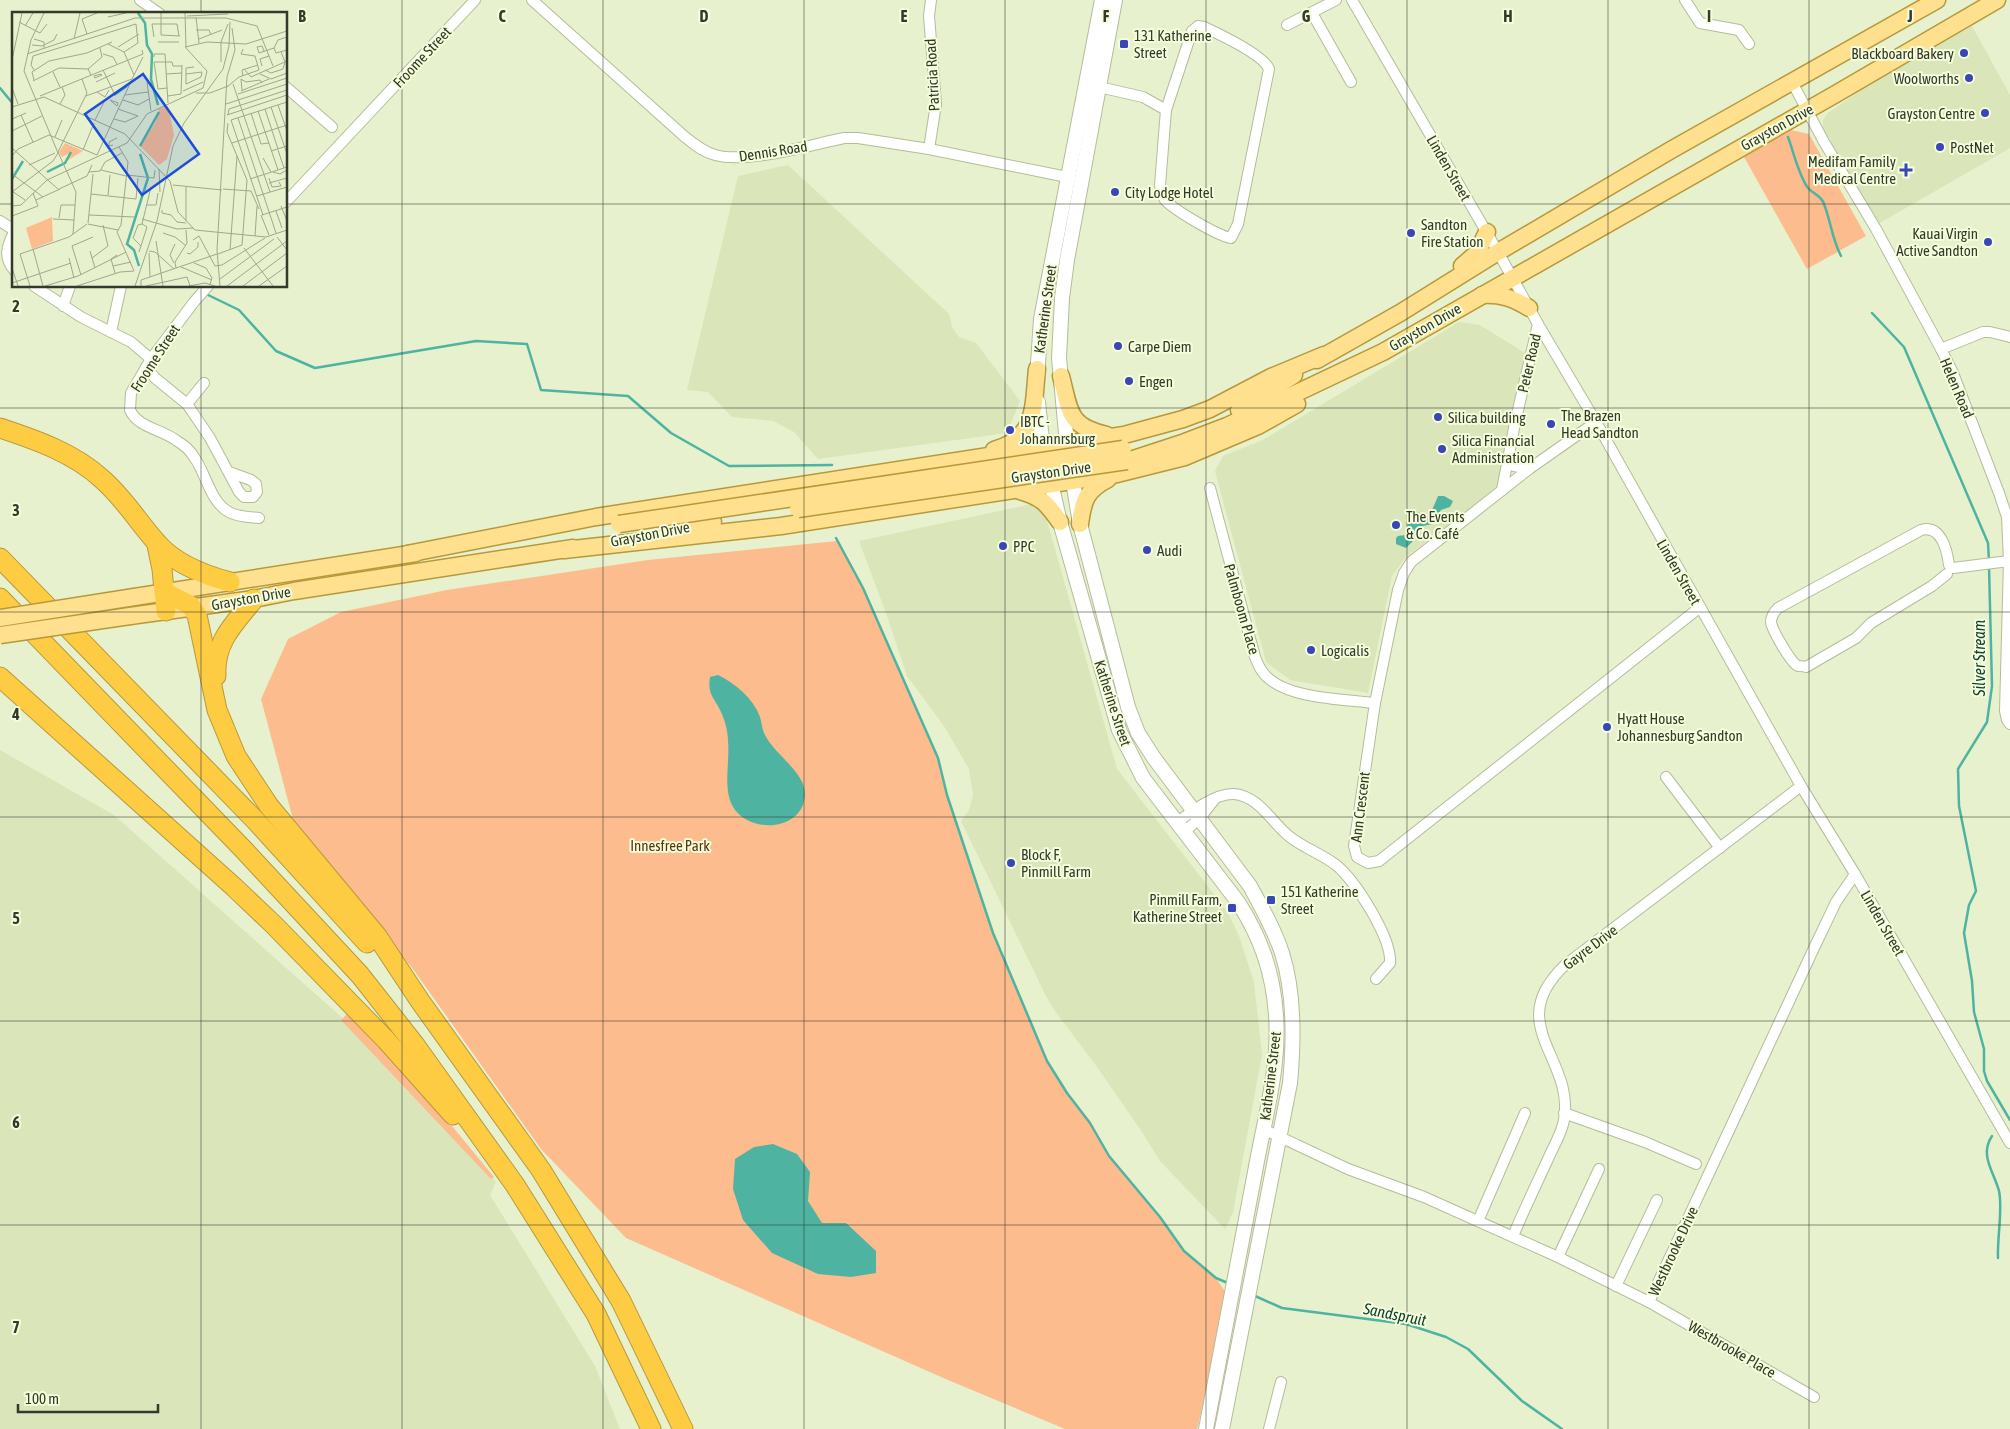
<svg xmlns="http://www.w3.org/2000/svg" width="2010" height="1429" font-family="'Asap Condensed',sans-serif">
<style>
.built{fill:#dae5ba}
.green{fill:#fcbc8d}
.water{fill:#4fb3a2}
.lines{fill:none;stroke-linecap:round;stroke-linejoin:round}
.stream{stroke:#4fb3a2;stroke-width:2.5}
.street-casing{stroke:#b4bd9b;stroke-width:12}
.secondary-casing{stroke:#b4bd9b;stroke-width:16}
.primary-casing{stroke:#b7993b;stroke-width:19}
.highway-casing{stroke:#b7993b;stroke-width:21}
.street{stroke:#fff;stroke-width:10}
.secondary{stroke:#fff;stroke-width:14}
.primary{stroke:#fee08e;stroke-width:16}
.highway{stroke:#fdcc43;stroke-width:19}
.primary-bridge-casing{stroke:#b7993b;stroke-width:19;stroke-linecap:butt}
.primary-bridge{stroke:#fee08e;stroke-width:16}
.grid{fill:none;stroke:#35392b;stroke-width:1;stroke-opacity:0.55}
.poi-dot{fill:#3945b8;stroke:#f5feda;stroke-width:2}
.labels{text-anchor:middle;dominant-baseline:central;stroke-width:4;stroke-linejoin:round;paint-order:stroke}
.poi-label{font-size:15px;fill:#35392b;stroke:#f5feda;text-anchor:start}
.street-label{font-size:15px;fill:#35392b;stroke:#f5feda}
.park-label{font-size:15px;fill:#5d3410;stroke:#f5feda}
.water-label{font-size:16px;font-style:italic;fill:#124039;stroke:#f5feda}
.inset-river{fill:none;stroke:#4fb3a2;stroke-width:2.5}
.inset-road{fill:none;stroke:#a0a78c;stroke-width:1}
.view{fill:#1d4ed8;fill-opacity:0.15;stroke:#1d4ed8;stroke-width:2.5}
.inset-edge{fill:none;stroke:#35392b;stroke-width:2.5}
.grid-label{font-size:16px;text-anchor:middle;font-weight:bold;fill:#35392b;stroke:#f5feda;stroke-width:4;stroke-linejoin:round;paint-order:stroke}
</style>
<rect width="100%" height="100%" fill="#e7f1cd"/>
<g class="built">
<path d="M1972,26L2010,95V148L1878,224L1823,128V120L1828,113L1865,87Z"/>
<path d="M788,165L949,314L952,327L959,337L976,343L1020,401L1007,433L818,459L794,432L773,421L732,417L708,392L687,390L738,176Z"/>
<path d="M1459,322L1480,325L1525,353L1497,488L1405,558L1392,576L1368,693L1290,680L1266,662L1215,471L1223,456L1263,440Z"/>
<path d="M1032,504L1046,517L1117,769L1227,911L1239,936L1254,982L1262,1055L1233,1212L1225,1229L1160,1161L1142,1132L1097,1067L1055,1011L1046,996L961,821L969,810L973,795L969,769L944,726L907,676L886,613L859,541Z"/>
<path d="M0,750L114,815L347,1022L496,1182L490,1195L595,1366L620,1429H0Z"/>
</g>
<g class="green">
<path d="M1791,130L1809,134L1866,236L1807,269L1744,157Z"/>
<path d="M837,541L863,588L938,758L947,795L993,932L1047,1061L1067,1093L1090,1123L1109,1156L1160,1217L1184,1251L1216,1278L1224,1290L1226,1308L1197,1429H1065L948,1380L626,1238L541,1149L413,969L295,827L261,699L288,639L341,612L447,590L648,560Z"/>
<path d="M350,1011L438,1109L494,1177L491,1179L341,1020Z"/>
</g>
<g class="water">
<path d="M1438,496H1444L1453,501L1450,507L1441,510L1432,524L1419,527L1417,537L1406,548L1396,544V538L1398,536L1405,535L1408,523L1413,522L1414,517L1410,515L1415,511L1427,516L1430,515Z"/>
<path d="M718,675C736,684 753,698 760,717C762,723 762,730 765,735C775,755 805,772 805,794C804,832 747,835 732,805C723,787 730,761 728,741C728,732 725,720 721,712C715,698 707,695 710,677Z"/>
<path d="M773,1144L797,1154L810,1172L808,1201L822,1223H846L876,1251V1273L851,1277L818,1274L772,1253L743,1220L733,1189L735,1159L754,1147Z"/>
</g>
<g class="lines">
<g class="stream">
<path d="M0,88L14,105"/>
<path d="M1788,137C1794,153 1798,174 1808,188C1813,194 1821,195 1824,204C1831,222 1832,239 1841,256"/>
<path d="M204,293L239,310L276,351L315,368L476,341L527,344L541,390L628,396L671,433L729,466L832,465"/>
<path d="M1872,313L1904,347L1988,543L1989,562"/>
<path d="M836,538L863,588L938,758L947,795L993,933L1047,1061L1067,1093L1090,1123L1109,1156L1160,1217L1184,1251L1216,1278L1230,1284"/>
<path d="M1989,567L1992,686L1987,722L1958,769L1959,806L1976,891L1969,905L1964,933L1972,981L1974,1012L1984,1049V1071L1987,1081L2010,1120"/>
<path d="M1992,1136C1979,1155 1994,1172 1999,1191C2003,1209 1997,1238 1998,1258"/>
<path d="M1253,1295L1282,1308L1406,1324L1446,1337L1468,1349L1522,1401L1562,1429"/>
</g>
<g class="street-casing">
<g id="street">
<path d="M140,0L160,14"/>
<path d="M532,0L685,137C694,144 703,152 715,155C748,164 809,145 844,138H858L929,149L1067,177"/>
<path d="M1352,0L1498,252L1538,324L1596,422L1801,786L1855,874L2010,1143"/>
<path d="M1685,0L1700,23L1739,30L1749,44"/>
<path d="M1312,13L1351,82"/>
<path d="M1287,25L1336,0"/>
<path d="M1198,26L1204,27C1219,34 1264,55 1269,69L1238,224L1231,238C1218,236 1174,210 1165,200C1162,196 1161,190 1160,185L1166,110L1192,31Z"/>
<path d="M1792,82L1824,142L1876,229L1941,349L1953,373L1999,493L2007,517L2009,561L2005,711L2007,720L2010,724"/>
<path d="M286,87L332,127"/>
<path d="M1099,87L1143,97L1166,110"/>
<path d="M929,149L936,104L929,16L931,0"/>
<path d="M286,202L475,0"/>
<path d="M0,221L14,230"/>
<path d="M14,232C7,246 3,257 14,270"/>
<path d="M34,286L81,317L131,342L151,359"/>
<path d="M208,286L194,302L151,359L131,393L130,410C138,428 162,429 177,441C184,445 190,450 194,457C206,473 210,502 229,512C237,517 249,517 259,518"/>
<path d="M63,306L70,286"/>
<path d="M111,332L121,286"/>
<path d="M1941,349L1983,332H1990L2010,337"/>
<path d="M146,367L155,378L187,404L210,438L239,492L244,497H253L257,492L256,484L251,480L229,472"/>
<path d="M187,404L204,383"/>
<path d="M1596,422L1529,469L1411,562L1404,573L1398,590L1375,703L1354,846L1357,857L1368,863L1379,861L1699,608"/>
<path d="M1508,460L1514,466L1529,469"/>
<path d="M1210,488L1255,657C1258,665 1261,672 1267,677C1290,699 1344,699 1375,703"/>
<path d="M1502,490L1515,423L1538,324"/>
<path d="M1953,568L2009,561"/>
<path d="M1947,574L1932,586L1871,623L1856,638L1806,667C1804,666 1800,666 1798,666C1791,663 1772,630 1771,622C1771,617 1774,612 1778,608L1921,530C1941,524 1947,550 1949,565"/>
<path d="M1666,777L1720,848"/>
<path d="M1177,823C1190,812 1216,793 1234,794C1259,796 1272,823 1290,837C1304,848 1322,854 1336,865C1355,880 1392,938 1390,963L1376,979"/>
<path d="M1184,832L1200,818L1214,800"/>
<path d="M1564,1113L1645,1142L1696,1164"/>
<path d="M1263,1129L1348,1169L1424,1197L1558,1257L1649,1302L1814,1397"/>
<path d="M1478,1221L1525,1113"/>
<path d="M1513,1236C1524,1210 1536,1185 1548,1159C1553,1147 1562,1133 1564,1120C1575,1058 1502,1025 1565,965L1801,786"/>
<path d="M1558,1257L1599,1169"/>
<path d="M1616,1286L1657,1200"/>
<path d="M1649,1302L1814,948L1836,902L1855,874"/>
<path d="M1269,1429L1281,1382"/>
</g>
</g>
<g class="secondary-casing">
<g id="secondary">
<path d="M1115,0L1067,260L1062,298L1059,358L1067,444L1080,524L1128,707L1138,733L1154,758L1250,886C1262,908 1274,929 1282,953C1295,994 1294,1041 1290,1083L1222,1429"/>
<path d="M1037,378L1041,319L1102,0"/>
<path d="M1038,402L1043,449L1060,522L1119,730L1143,778L1238,902C1261,938 1273,972 1276,1015C1280,1067 1264,1121 1255,1172C1239,1258 1223,1344 1206,1429"/>
</g>
</g>
<g class="primary-casing">
<g id="primary">
<path d="M1462,266L1477,253L1487,232"/>
<path d="M1482,295C1501,294 1513,298 1529,308"/>
<path d="M1317,360L1400,313L1498,252L1671,150L1937,0"/>
<path d="M1061,376C1070,411 1068,427 1107,435"/>
<path d="M1239,410L1294,375"/>
<path d="M994,450C1037,438 1033,407 1037,369"/>
<path d="M1127,461L1185,442L1227,426L1383,352L1834,95L1997,0"/>
<path d="M1020,491C1042,497 1047,504 1060,522"/>
<path d="M1080,524C1083,501 1086,490 1108,479"/>
<path d="M686,527L713,522"/>
<path d="M564,550L781,526L1117,474L1185,457L1258,426L1297,404"/>
<path d="M407,554L596,517L1124,435L1183,419L1210,409L1271,377L1324,355"/>
<path d="M128,598L416,553"/>
<path d="M130,616L254,599L294,591L573,548"/>
</g>
</g>
<g class="highway-casing">
<g id="highway">
<path d="M0,428C36,440 74,453 102,479C124,498 138,522 157,543C175,564 204,575 230,582"/>
<path d="M157,545L162,569L166,611"/>
<path d="M0,558L255,820L367,943"/>
<path d="M164,592L190,605L197,615L217,710L236,756L269,806L377,936L420,1001L541,1170L621,1301L683,1429"/>
<path d="M0,598L243,849L360,975L415,1045L515,1185L596,1314L651,1429"/>
<path d="M216,676C214,642 234,624 254,599"/>
<path d="M0,677L234,887L274,925L386,1040L453,1115"/>
</g>
</g>
<use href="#street" class="street"/>
<use href="#secondary" class="secondary"/>
<use href="#primary" class="primary"/>
<use href="#highway" class="highway"/>
<g class="primary-bridge-casing">
<g id="primary-bridge">
<path d="M798,509L1127,461"/>
<path d="M619,524L1123,449"/>
<path d="M0,618L128,598"/>
<path d="M0,635L130,616"/>
</g>
</g>
<use href="#primary-bridge" class="primary-bridge"/>
</g>
<path class="grid" d="M201,0V14M402,0V1429M603,0V1429M804,0V1429M1005,0V1429M1206,0V1429M1407,0V1429M1608,0V1429M1809,0V1429M0,204H14M286,204H2010M201,286V1429M0,408H2010M0,612H2010M0,817H2010M0,1021H2010M0,1225H2010"/>
<g class="poi-dot">
<rect x="1119" y="39" width="10" height="10" rx="2.5"/>
<circle cx="1964" cy="53" r="5"/>
<circle cx="1969" cy="78" r="5"/>
<circle cx="1985" cy="113" r="5"/>
<circle cx="1940" cy="147" r="5"/>
<path d="M1903.5 162.5h5v5h5v5h-5v5h-5v-5h-5v-5h5z"/>
<circle cx="1115" cy="192" r="5"/>
<circle cx="1411" cy="233" r="5"/>
<circle cx="1988" cy="242" r="5"/>
<circle cx="1118" cy="346" r="5"/>
<circle cx="1129" cy="381" r="5"/>
<circle cx="1438" cy="417" r="5"/>
<circle cx="1551" cy="424" r="5"/>
<circle cx="1010" cy="430" r="5"/>
<circle cx="1442" cy="449" r="5"/>
<circle cx="1396" cy="525" r="5"/>
<circle cx="1003" cy="546" r="5"/>
<circle cx="1147" cy="550" r="5"/>
<circle cx="1311" cy="650" r="5"/>
<circle cx="1607" cy="727" r="5"/>
<circle cx="1011" cy="863" r="5"/>
<rect x="1266" y="895" width="10" height="10" rx="2.5"/>
<rect x="1227" y="903" width="10" height="10" rx="2.5"/>
</g>
<g class="labels">
<g class="poi-label">
<text x="1134" y="35">131 Katherine<tspan x="1134" dy="17">Street</tspan></text>
<text x="1954" y="53" text-anchor="end">Blackboard Bakery</text>
<text x="1959" y="78" text-anchor="end">Woolworths</text>
<text x="1975" y="113" text-anchor="end">Grayston Centre</text>
<text x="1950" y="147">PostNet</text>
<text x="1896" y="161" text-anchor="end">Medifam Family<tspan x="1896" dy="17">Medical Centre</tspan></text>
<text x="1125" y="192">City Lodge Hotel</text>
<text x="1421" y="224">Sandton<tspan x="1421" dy="17">Fire Station</tspan></text>
<text x="1978" y="233" text-anchor="end">Kauai Virgin<tspan x="1978" dy="17">Active Sandton</tspan></text>
<text x="1128" y="346">Carpe Diem</text>
<text x="1139" y="381">Engen</text>
<text x="1561" y="415">The Brazen<tspan x="1561" dy="17">Head Sandton</tspan></text>
<text x="1448" y="417">Silica building</text>
<text x="1020" y="421">IBTC -<tspan x="1020" dy="17">Johannrsburg</tspan></text>
<text x="1452" y="440">Silica Financial<tspan x="1452" dy="17">Administration</tspan></text>
<text x="1406" y="516">The Events<tspan x="1406" dy="17">&amp; Co. Café</tspan></text>
<text x="1013" y="546">PPC</text>
<text x="1157" y="550">Audi</text>
<text x="1321" y="650">Logicalis</text>
<text x="1617" y="718">Hyatt House<tspan x="1617" dy="17">Johannesburg Sandton</tspan></text>
<text x="1021" y="854">Block F,<tspan x="1021" dy="17">Pinmill Farm</tspan></text>
<text x="1281" y="891">151 Katherine<tspan x="1281" dy="17">Street</tspan></text>
<text x="1222" y="899" text-anchor="end">Pinmill Farm,<tspan x="1222" dy="17">Katherine Street</tspan></text>
</g>
<g class="street-label">
<text transform="translate(422 57) rotate(-47)">Froome Street</text>
<text transform="translate(932 75) rotate(-93)">Patricia Road</text>
<text transform="translate(1777 127) rotate(-29)">Grayston Drive</text>
<text transform="translate(773 151) rotate(-9)">Dennis Road</text>
<text transform="translate(1449 168) rotate(60)">Linden Street</text>
<text transform="translate(1045 309) rotate(-82)">Katherine Street</text>
<text transform="translate(1425 327) rotate(-30)">Grayston Drive</text>
<text transform="translate(155 358) rotate(-57)">Froome Street</text>
<text transform="translate(1529 363) rotate(-77)">Peter Road</text>
<text transform="translate(1957 388) rotate(67)">Helen Road</text>
<text transform="translate(1051 472) rotate(-8)">Grayston Drive</text>
<text transform="translate(650 534) rotate(-11)">Grayston Drive</text>
<text transform="translate(1679 572) rotate(60)">Linden Street</text>
<text transform="translate(251 598) rotate(-10)">Grayston Drive</text>
<text transform="translate(1242 609) rotate(74)">Palmboom Place</text>
<text transform="translate(1113 703) rotate(72)">Katherine Street</text>
<text transform="translate(1360 807) rotate(-83)">Ann Crescent</text>
<text transform="translate(1883 923) rotate(60)">Linden Street</text>
<text transform="translate(1590 947) rotate(-37)">Gayre Drive</text>
<text transform="translate(1270 1076) rotate(-83)">Katherine Street</text>
<text transform="translate(1673 1251) rotate(-65)">Westbrooke Drive</text>
<text transform="translate(1732 1349) rotate(30)">Westbrooke Place</text>
</g>
<g class="park-label">
<text x="670" y="845">Innesfree Park</text>
</g>
<g class="water-label">
<text transform="translate(1979 658) rotate(-90)">Silver Stream</text>
<text transform="translate(1395 1314) rotate(11)">Sandspruit</text>
</g>
</g>
<g transform="translate(12 12)">
<rect width="275" height="275" fill="#e7f1cd"/>
<path d="M156,94L162,123L155,147L147,153L128,134L143,111L147,97ZM53,131L71,139L56,148V142L50,145L47,140ZM40,205L41,229L20,237L14,216Z" fill="#fcbc8d"/>
<path class="inset-river" d="M126,1L133,11L135,33L140,42L139,67L146,93M102,83L115,74M128,134L147,100M35,160L53,151L59,140M0,167L11,149M127,254L122,238L115,232L136,166L128,142"/>
<path class="inset-road" d="M149,1V23L168,24M175,4L216,2M96,5L114,1M184,5L187,31M7,10L28,21L35,12M13,14L21,1M184,18H197L199,23M75,22L70,7L85,1M142,25L140,12H165L167,24M275,25L266,28L262,36L264,41L275,38M22,27L32,30V36M62,27L68,1M187,27L210,18M146,30H167M20,33L30,34L42,28L45,22M106,35L127,22M173,35L195,30L234,32L275,19M252,39L250,34L245,35L247,41L262,36M15,42L123,6H214L245,14L261,54M91,42L101,45L105,52M142,45V42H153L156,91M0,48L10,1M209,50V30L216,12M250,54L248,47L257,44M182,55L174,56V72L189,65L190,60M47,56L76,57M232,57L239,65L275,49M22,58L19,53L21,44L124,12L126,31L112,40M253,58L259,61L271,57L273,50L269,40M41,60L48,75M89,62L90,63L83,66L82,64ZM154,62L170,61M174,62L190,60M248,62L259,67L275,61M79,63L76,57L90,45L88,36M122,63L131,45M231,64L230,58L246,53M22,68L20,60L37,49L75,41L100,30M21,69L47,56M84,70L103,61M135,70L139,99M221,72L258,180M215,75L227,65L247,58L243,44L229,42L231,37M0,76L6,92M155,76L146,77L142,50H160L161,54H170M230,78L229,67L234,70L248,68L250,71M171,79L191,70M229,79L257,67M85,80L93,85L97,78M184,81H198L216,74M226,82L275,66M113,83L136,80M28,84L131,42L130,38M74,84L120,67M156,84L169,82L170,53M98,88L105,94L106,91L98,88M111,88L126,93L137,87M48,92L53,83L50,75M214,92L275,72M266,93L275,119M0,95L32,85L113,122L158,169L166,200L183,218L254,225L275,218M259,95L275,142M253,97L266,137M246,99L266,158M239,101L249,132L257,131M9,103L21,130M215,103L275,83M216,103L217,97L275,78M226,106L264,221M0,107L14,101M102,107L113,110L126,104L106,97M83,108L93,88L102,81L91,58M219,108L251,203M219,108L275,90M216,111L215,120L235,168L230,233M0,119L30,104M43,125L50,108M220,131L275,113M101,133L97,134V130L105,126M0,136L47,178M71,138L82,111M266,138L272,156M259,139L275,134M46,140L64,180L61,222M46,140L75,81L70,67M0,144L6,137L37,123L85,143L122,63L112,40L96,32M251,146L259,160M17,153L43,141M147,157L148,180M89,158L114,164M77,160L88,159L93,150L110,141M261,160L268,162L275,158M0,162L31,185M115,163L142,166L143,158M257,166L260,175L269,174L267,170M238,167L275,155M257,171L275,166M161,173L210,178M47,177L75,164L80,153M211,177L239,179M0,179L13,188M239,179L247,197M0,180L41,149L46,141L12,59L19,28L32,1M79,182L124,187L126,166M96,183L98,163M245,184L275,175M24,188L48,177M135,193H144L146,181M0,194L9,193L35,168L115,131L135,102L191,76L195,59L174,36L173,1M269,194L275,209M150,198V201L159,203L165,210L174,211M264,199L270,216M77,203L123,205M249,203L257,223M250,203L275,195M0,204L26,194L21,181M47,206L49,193H63M41,207L62,208M130,207L165,217L181,216M174,209V175M76,211L81,162M76,212L106,218M130,212L139,175M151,221L163,225L173,233M243,224L245,194M265,225L275,238M181,228L187,224L203,254L210,253L253,226M144,229L151,274M129,234L121,226L126,213L130,212M232,236L261,274M21,237L31,274M218,238L225,144M78,239L83,256M137,239L143,240L162,257M127,240L135,215L130,212M137,241L138,265M175,241L178,242L186,235V230M206,242L230,233M57,246L62,266M80,246L96,234L91,213M162,251L158,243L163,232M182,251L194,256L200,266L198,272M101,254L119,250M169,255L200,268M0,256L6,274M164,256L163,250L175,231L174,218M103,261L99,247L105,243M69,263L60,234L81,225M208,267L262,227M0,271L59,251M18,274L8,242L57,225L75,212M33,274L66,264L114,240M65,274L108,260L122,259L105,220L109,213L116,150L107,135M123,274L145,209L161,134L172,111L211,57L217,34L218,10M129,274V268L205,242M134,274L175,265L178,274M177,274L193,271L203,274M208,274L205,238L215,65L223,38L220,16M215,274L275,229M231,274L275,241M247,274L275,254"/>
<path class="view" d="M131,62L187,142L130,183L73,102Z"/>
<rect width="275" height="275" class="inset-edge"/>
</g>
<g class="grid-label">
<text x="302" y="22">B</text>
<text x="502" y="22">C</text>
<text x="704" y="22">D</text>
<text x="904" y="22">E</text>
<text x="1106" y="22">F</text>
<text x="1306" y="22">G</text>
<text x="1508" y="22">H</text>
<text x="1709" y="22">I</text>
<text x="1910" y="22">J</text>
<text x="16" y="312">2</text>
<text x="16" y="516">3</text>
<text x="16" y="720">4</text>
<text x="16" y="924">5</text>
<text x="16" y="1128">6</text>
<text x="16" y="1333">7</text>
</g>
<path d="M18 1404v8h140v-8" fill="none" stroke="#35392b" stroke-width="2.5"/>
<text x="25" y="1404" font-size="15" fill="#35392b" stroke="#f5feda" stroke-width="4" paint-order="stroke">100 m</text>
</svg>
